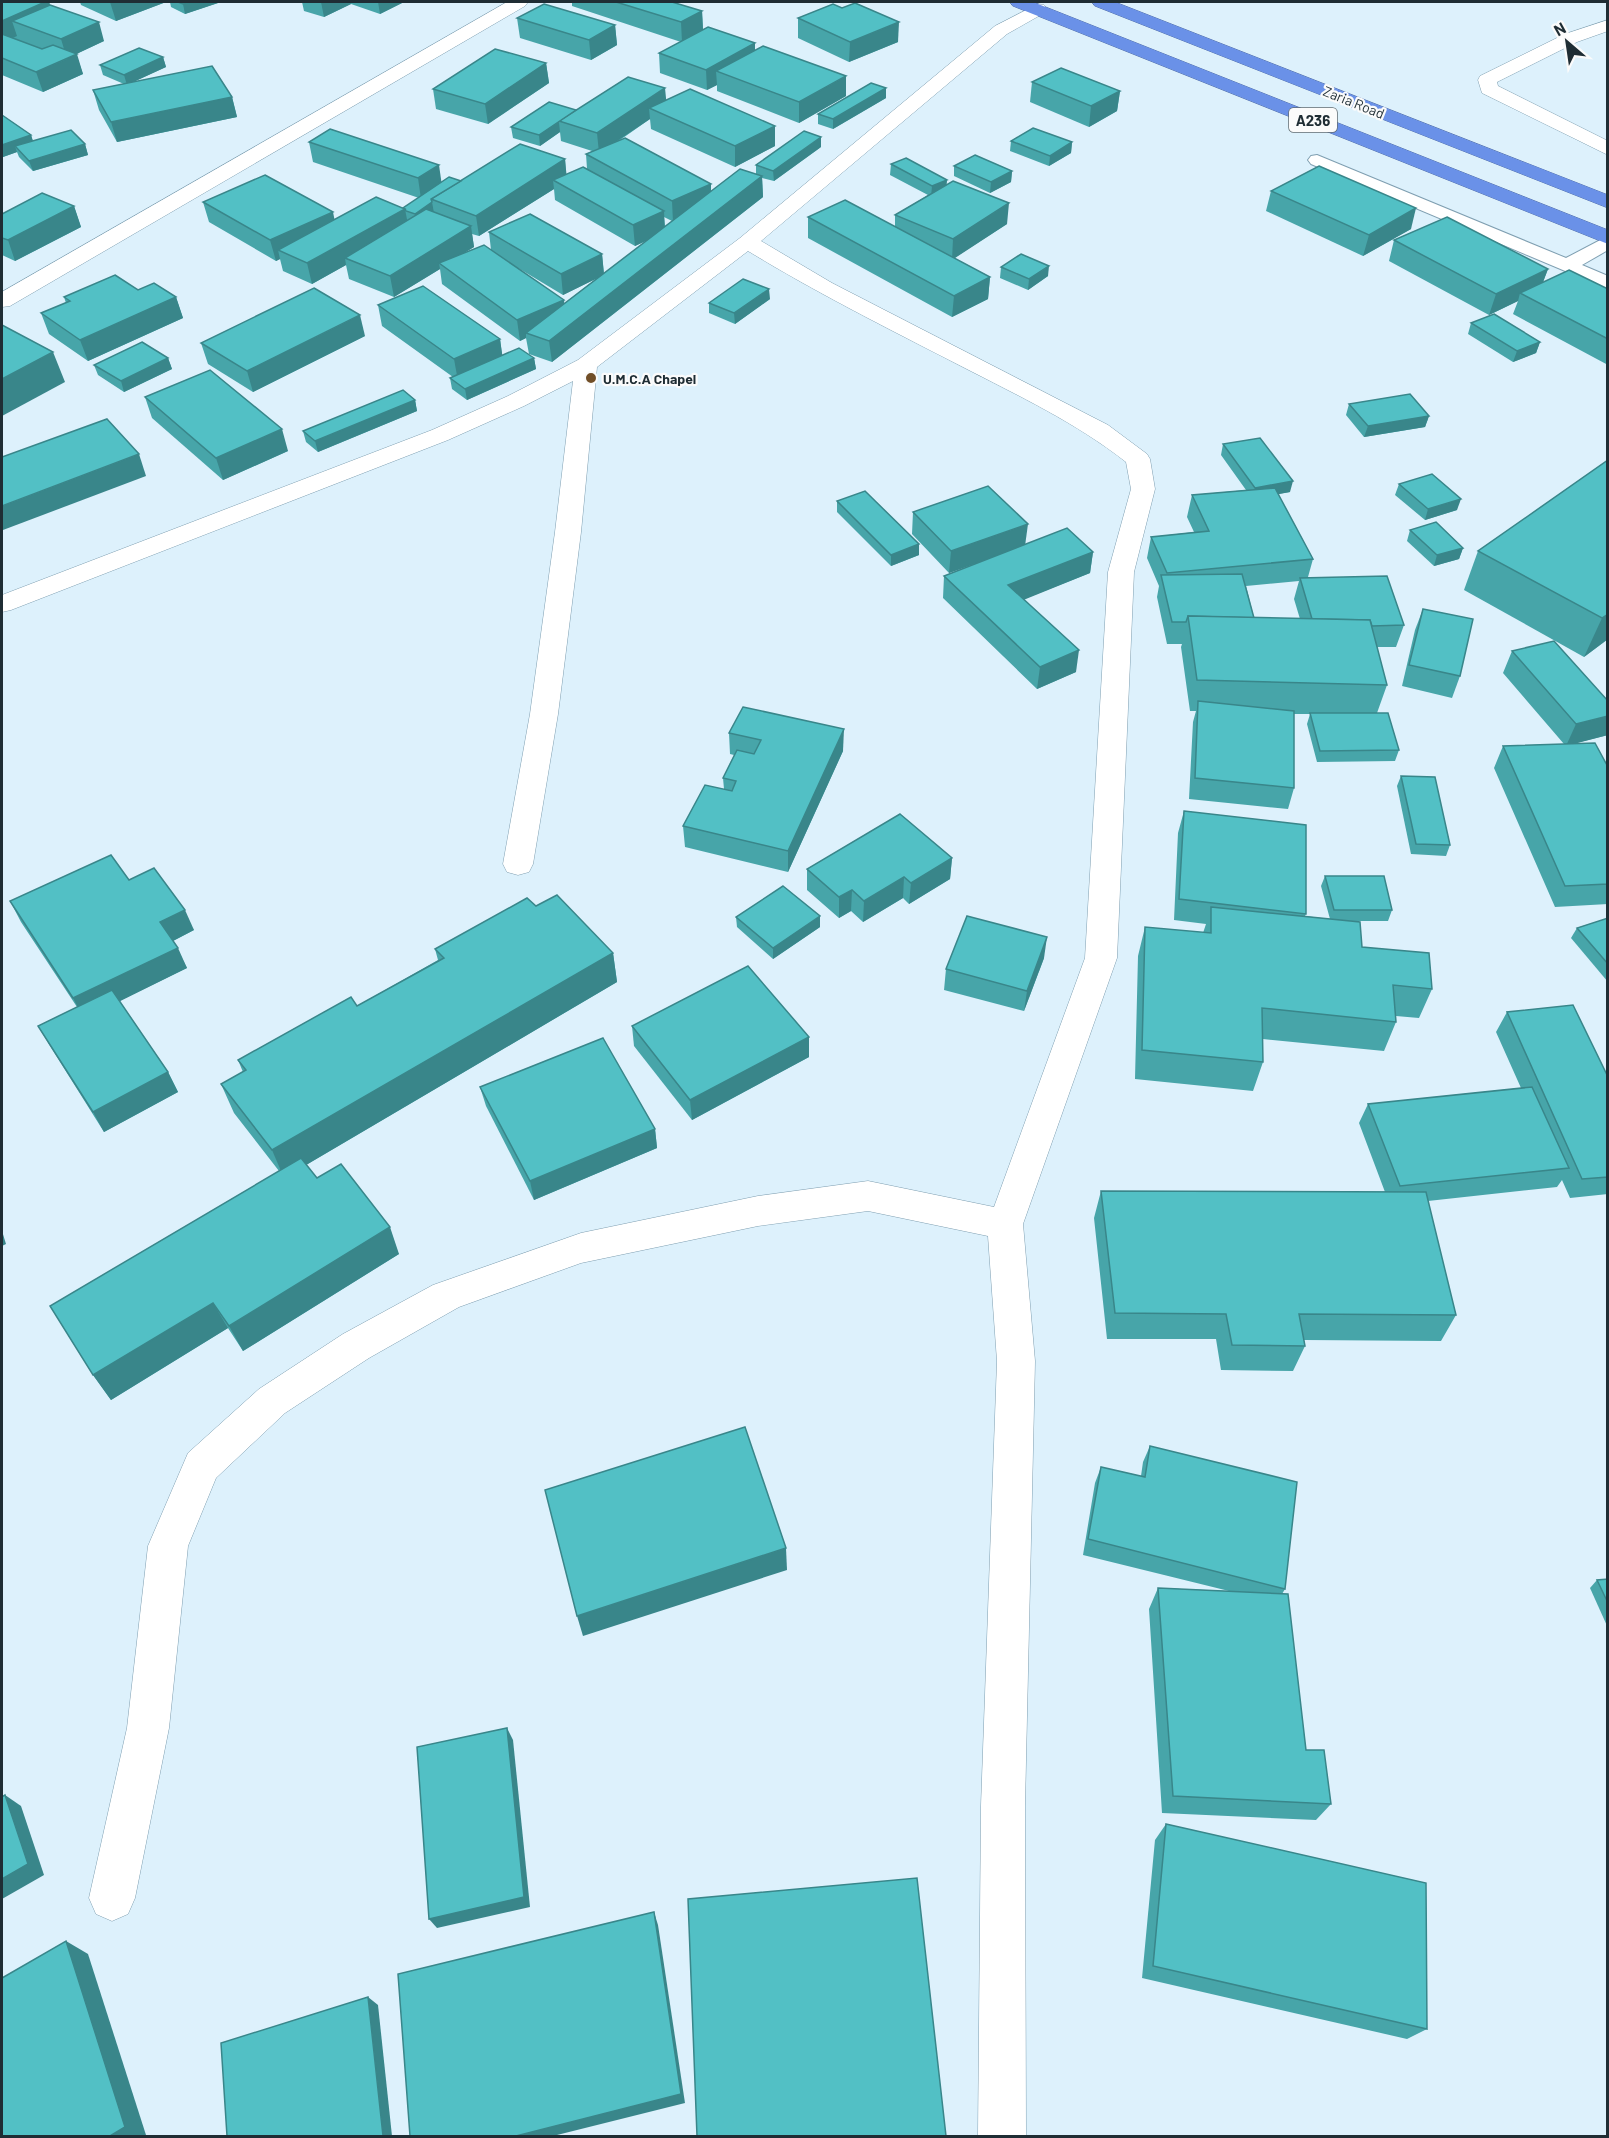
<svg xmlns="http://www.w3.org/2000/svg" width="1609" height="2138" viewBox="0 0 1609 2138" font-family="Barlow,sans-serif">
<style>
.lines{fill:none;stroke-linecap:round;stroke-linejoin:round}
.lane-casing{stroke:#7f9fb1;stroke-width:2}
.street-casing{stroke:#7f9fb1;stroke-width:1}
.highway-casing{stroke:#506ea9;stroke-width:1}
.lane{fill:#fff;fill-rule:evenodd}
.street{fill:#fff;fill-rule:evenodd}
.highway{fill:#6a91e8;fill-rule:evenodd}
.wall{fill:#47a5a9;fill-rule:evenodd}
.shaded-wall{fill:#39868a}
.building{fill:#52c0c5;stroke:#39868a;stroke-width:1.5}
.poi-dot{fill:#714e27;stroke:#fbfbfb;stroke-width:2}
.labels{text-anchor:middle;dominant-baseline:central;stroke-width:4.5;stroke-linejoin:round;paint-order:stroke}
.far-street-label{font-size:14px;fill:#1f2d34;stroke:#fbfbfb}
.far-poi-label{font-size:14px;font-weight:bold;fill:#1f2d34;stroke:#fbfbfb;text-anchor:start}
.shield{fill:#fbfbfb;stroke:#616b70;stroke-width:1.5}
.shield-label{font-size:15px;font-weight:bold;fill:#1f2d34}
</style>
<rect width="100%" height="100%" fill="#ddf1fc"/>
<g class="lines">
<defs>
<polygon id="lane" points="1317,155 1566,258 1608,236 1608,250 1582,265 1608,276 1608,289 1311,164 1308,160 1311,156"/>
<g id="street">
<polygon points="507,2 528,2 525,6 10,306 2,307 2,292"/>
<path d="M 1038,4 L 1044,5 L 1047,9 L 1044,13 L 1007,34 L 761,241 L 832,283 L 1108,425 L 1147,454 L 1150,459 L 1155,489 L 1134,572 L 1117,958 L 1023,1224 L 1035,1361 L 1025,1806 L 1026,2136 L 978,2136 L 981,1806 L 997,1361 L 988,1236 L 868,1211 L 758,1226 L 581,1263 L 459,1307 L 369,1358 L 285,1413 L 216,1478 L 188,1546 L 169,1728 L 135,1898 L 128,1914 L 112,1921 L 96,1914 L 89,1898 L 127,1728 L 148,1546 L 188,1453 L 259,1389 L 343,1334 L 433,1285 L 581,1233 L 758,1196 L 868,1181 L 994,1207 L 1085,958 L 1108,572 L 1131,489 L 1126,462 C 1075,422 1019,396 961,366 C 889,329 817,293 748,251 L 597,367 L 581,532 L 558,714 L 533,864 L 529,872 L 518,875 L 507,872 L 503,864 L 530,714 L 555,532 L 573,381 L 524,406 L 448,440 L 11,610 L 2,612 L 2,595 L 432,430 L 508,396 L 578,360 L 740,238 L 995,26 Z"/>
<polygon points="1608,20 1608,31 1577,42 1497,82 1498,86 1608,141 1608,155 1482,93 1478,80 1480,76 1565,34"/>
</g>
<g id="highway">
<polygon points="1010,2 1033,2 1608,230 1608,244 1013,6"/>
<polygon points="1092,2 1115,2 1608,195 1608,208 1095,6"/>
</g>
</defs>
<use href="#lane" class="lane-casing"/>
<use href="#street" class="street-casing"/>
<use href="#highway" class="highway-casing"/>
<use href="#lane" class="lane"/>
<use href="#street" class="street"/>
<use href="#highway" class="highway"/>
</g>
<g class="wall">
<polygon points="2,2 49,2 50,5 104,41 76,54 83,74 43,92 2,75"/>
<polygon points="80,2 166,2 116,21 81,5"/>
<polygon points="170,2 221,2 185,14 171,7"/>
<polygon points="302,2 404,2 380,14 351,4 324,17 304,11"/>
<polygon points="572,2 672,2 702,11 703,30 755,43 755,51 846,96 799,123 717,91 717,85 707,90 660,73 659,53 681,42 572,6"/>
<polygon points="517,18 615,25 617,45 591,60 520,38"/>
<polygon points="798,18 898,42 849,62 798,38"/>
<polygon points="163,57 166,67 135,81 232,97 237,117 117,142 99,110 93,90 124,84 103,75 100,65"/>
<polygon points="546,63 549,83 488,124 436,109 433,89"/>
<polygon points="1032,82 1120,91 1117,111 1089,127 1030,102"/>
<polygon points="886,88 886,98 833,129 818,124 818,114"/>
<path d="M 666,100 L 775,126 L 775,146 L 735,167 L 651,129 L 650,119 L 620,140 L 711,184 L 711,192 L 756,174 L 756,165 L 821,147 L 774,181 L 762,178 L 763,197 L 552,362 L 529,354 L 526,338 L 520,341 L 442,284 L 440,269 L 394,297 L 349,279 L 346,265 L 312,284 L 283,271 L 280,259 L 276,261 L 209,222 L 203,202 L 335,219 L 403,208 L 419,198 L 313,162 L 309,142 L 442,182 L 461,181 L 565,159 L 566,174 L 587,169 L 586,154 L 592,151 L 561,141 L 560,132 L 540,146 L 513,138 L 511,127 L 576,110 ZM 554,189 L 555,200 L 635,246 L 648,240 L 604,274 L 602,254 L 489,232 L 491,250 L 465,252 L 474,247 L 472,234 L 479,236 ZM 664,217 L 672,221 L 665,227 ZM 518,268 L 563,295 L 597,278 L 564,304 Z"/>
<polygon points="2,115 31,135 33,141 85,144 88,155 33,171 19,157 17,152 3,157 2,156"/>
<polygon points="1011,141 1072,142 1071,153 1049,166 1010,151"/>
<polygon points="891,164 947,180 946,185 1007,224 954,258 990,277 988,299 952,317 808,238 808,217 895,227 895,215 928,195 890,175"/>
<polygon points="954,166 1012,171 1011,182 990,193 954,176"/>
<polygon points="1271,191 1411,229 1363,256 1266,211"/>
<polygon points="74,206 81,227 15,261 2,255 2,214"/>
<polygon points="1394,240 1548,269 1543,282 1608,289 1608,365 1513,314 1518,301 1489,315 1389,261"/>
<polygon points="1001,267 1048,276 1028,290 1000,278"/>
<polygon points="138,290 176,297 183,318 88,361 49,334 41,313 66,303 64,297"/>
<polygon points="770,299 735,324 709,313 709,303"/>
<polygon points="378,305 500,339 502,355 534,358 536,369 467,400 452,389 450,378 453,377 382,326"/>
<polygon points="1471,323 1540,342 1536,353 1513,362 1468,334"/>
<polygon points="365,336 253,392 208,364 201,343"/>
<polygon points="168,358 172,369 124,392 98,375 94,365"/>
<polygon points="145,397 288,451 223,480 152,418"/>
<polygon points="415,400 417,411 318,452 306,442 303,431"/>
<polygon points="1349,404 1429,416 1425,427 1364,437 1346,415"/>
<path d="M 1223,444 L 1290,492 L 1278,494 L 1313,559 L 1308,577 L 1404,625 L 1396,647 L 1377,647 L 1387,685 L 1377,713 L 1399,750 L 1395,761 L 1317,762 L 1307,724 L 1310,714 L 1294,714 L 1294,788 L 1288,809 L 1189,799 L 1193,722 L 1196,711 L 1190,711 L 1181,647 L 1182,644 L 1167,644 L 1157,597 L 1159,586 L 1147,558 L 1151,537 L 1194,532 L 1187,517 L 1192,495 L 1246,490 L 1221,455 ZM 1299,581 L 1294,599 L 1300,619 L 1254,618 L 1246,586 Z"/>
<polygon points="1608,460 1608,639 1584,657 1464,590 1478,551"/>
<polygon points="1399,484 1457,510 1425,520 1395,495"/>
<polygon points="837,501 919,555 891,566 837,512"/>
<polygon points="913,512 1025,544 1093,552 1090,573 1024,599 1076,672 1037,689 943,598 944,576 982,561 949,573 912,534"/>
<polygon points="1410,530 1463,548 1459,559 1434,566 1407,541"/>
<polygon points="1423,609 1460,676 1452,698 1402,686 1415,630"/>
<polygon points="1512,651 1608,701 1608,735 1576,743 1608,767 1608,904 1555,907 1494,768 1503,746 1564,744 1503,673"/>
<polygon points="729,733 843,751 788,872 685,847 683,826 724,789 723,778 734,755 730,754"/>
<polygon points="1401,776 1450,845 1446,856 1411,854 1397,786"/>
<polygon points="1184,811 1306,914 1305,916 1330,919 1321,886 1325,876 1392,910 1388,921 1346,921 1362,947 1432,989 1419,1018 1396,1016 1396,1022 1384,1051 1263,1039 1263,1062 1253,1091 1135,1079 1138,956 1145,927 1203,933 1206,924 1174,920 1178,833"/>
<polygon points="952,858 950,879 909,904 903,898 863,922 851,911 839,918 807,890 807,869"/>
<polygon points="129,880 194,930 173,941 187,968 119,1001 168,1072 178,1092 104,1132 50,1046 38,1026 77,1007 21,922 10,901"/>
<polygon points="536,906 613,953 617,982 306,1165 317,1178 399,1254 243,1351 228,1328 111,1400 93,1375 279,1171 234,1113 221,1084 243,1072 238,1060 357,1006 438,960 435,949"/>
<polygon points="736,917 820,927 773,959 737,927"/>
<polygon points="1608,918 1608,982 1571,938 1577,928"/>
<polygon points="1044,958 1024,1011 944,990 946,969"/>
<polygon points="1507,1012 1608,1077 1608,1194 1570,1198 1562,1180 1557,1187 1428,1201 1456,1315 1441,1341 1304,1340 1305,1346 1293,1371 1221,1370 1216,1339 1107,1339 1094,1218 1101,1191 1385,1192 1359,1123 1368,1104 1521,1088 1496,1032"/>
<polygon points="632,1026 809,1037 809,1057 692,1120 634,1046"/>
<polygon points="480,1087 655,1129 657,1148 534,1200 486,1106"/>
<polygon points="1150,1446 1285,1589 1282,1594 1306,1750 1331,1804 1316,1820 1162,1813 1149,1609 1158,1588 1229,1591 1083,1555 1095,1483 1101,1467 1141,1476 1143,1462"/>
<polygon points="1608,1579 1608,1628 1590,1588 1597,1580"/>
<polygon points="1166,1824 1427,2029 1407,2039 1142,1978 1155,1840"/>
</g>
<g class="shaded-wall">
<polygon points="45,2 49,2 55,19 12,21 17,36 2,43 2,21"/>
<polygon points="110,2 166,2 116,21"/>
<polygon points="190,2 221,2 185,14 183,4"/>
<polygon points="321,2 350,2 351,4 324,17"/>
<polygon points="378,2 404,2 380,14"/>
<polygon points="702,11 703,30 682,42 681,22"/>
<polygon points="99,22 104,41 68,58 77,54 83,74 43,92 36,72 67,59 61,39"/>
<polygon points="899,22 898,42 849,62 850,42"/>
<polygon points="615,25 617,45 591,60 589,40"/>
<polygon points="755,43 755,63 716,71 717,85 707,90 706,70"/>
<polygon points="163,57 166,67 127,85 124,75"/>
<polygon points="546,63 549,83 488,124 485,104"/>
<polygon points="846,76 846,96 799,123 799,102"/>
<polygon points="665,88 667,108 649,108 650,119 599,153 597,133"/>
<polygon points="886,88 886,98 833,129 833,119"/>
<polygon points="1120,91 1117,111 1089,127 1091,106"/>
<polygon points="232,97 237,117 117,142 111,122"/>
<polygon points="559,122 560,132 540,146 539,135"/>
<polygon points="775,126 775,146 735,167 735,146"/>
<polygon points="31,135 34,145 15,146 17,152 3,157 2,153 2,145"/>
<polygon points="821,137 821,147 774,181 773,171"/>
<polygon points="1072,142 1071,153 1049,166 1050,156"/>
<polygon points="85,144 88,155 33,171 29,161"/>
<polygon points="565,159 567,180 553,180 554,189 479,236 476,216"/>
<polygon points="439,165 442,186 421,199 418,178"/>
<polygon points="1012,171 1011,182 990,193 991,182"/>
<polygon points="762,176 763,197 552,362 549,341"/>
<polygon points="947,180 946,190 931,197 932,186"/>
<polygon points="711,184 711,205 673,222 672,201"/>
<polygon points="432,202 434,213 417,225 415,214"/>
<polygon points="1009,203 1007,224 952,260 953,239"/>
<polygon points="74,206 81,227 15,261 8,240"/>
<polygon points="1416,208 1411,229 1363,256 1369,235"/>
<polygon points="405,209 409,230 345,258 346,265 312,284 307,263"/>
<polygon points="664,211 665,232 635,246 633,225"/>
<polygon points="333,212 337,232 278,250 280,259 276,261 270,240"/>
<polygon points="471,226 474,247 443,266 439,263 440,269 394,297 390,276"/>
<polygon points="602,254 604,275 563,295 561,274"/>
<polygon points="1049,266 1048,276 1028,290 1029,279"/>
<polygon points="1548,269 1540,290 1520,293 1518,301 1489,315 1496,294"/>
<polygon points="990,277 988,299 952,317 954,296"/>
<polygon points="769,289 770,299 735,324 734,313"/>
<polygon points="176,297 183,318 88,361 80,340"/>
<polygon points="564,300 566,321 526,333 526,338 520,341 517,320"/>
<polygon points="360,315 365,336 253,392 247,371"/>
<polygon points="500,339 503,360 458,381 454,359"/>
<polygon points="1540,342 1536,353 1513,362 1517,351"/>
<polygon points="53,352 65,382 2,416 2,379"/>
<polygon points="168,358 172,369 124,392 121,381"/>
<polygon points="534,358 536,369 467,400 465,389"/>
<polygon points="415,400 417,411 318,452 315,441"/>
<polygon points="1429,416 1425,427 1364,437 1368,426"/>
<polygon points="282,429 288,451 223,480 216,458"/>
<polygon points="139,454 146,476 3,530 2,526 2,506"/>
<polygon points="1293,481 1290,492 1253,499 1255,488"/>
<polygon points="1461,499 1457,510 1425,520 1428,509"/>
<polygon points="1028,524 1025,546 949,573 951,551"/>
<polygon points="919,544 919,555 891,566 891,555"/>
<polygon points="1463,548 1459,559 1434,566 1437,555"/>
<polygon points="1093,552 1090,573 1006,607 1008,585"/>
<polygon points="1608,614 1608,639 1584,657 1602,618"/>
<polygon points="1079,650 1076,672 1037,689 1040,667"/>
<polygon points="1608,716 1608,735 1566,746 1576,724"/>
<polygon points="844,729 843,751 788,872 788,851"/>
<polygon points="952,858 950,879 909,904 911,883"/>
<polygon points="904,877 903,898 863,922 864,901"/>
<polygon points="852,890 851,911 839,918 839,897"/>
<polygon points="185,910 194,930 169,943 160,922"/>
<polygon points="820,916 820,927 773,959 773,948"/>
<polygon points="1047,937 1044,958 1024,1011 1027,991"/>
<polygon points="178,948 187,968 84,1019 73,998"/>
<polygon points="613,953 617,982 284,1178 272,1150"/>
<polygon points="809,1037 809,1057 692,1120 690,1100"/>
<polygon points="168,1072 178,1092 104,1132 93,1112"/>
<polygon points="655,1129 657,1148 534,1200 530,1181"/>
<polygon points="390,1227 399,1254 243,1351 229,1326"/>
<polygon points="2,1231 6,1244 2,1246"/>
<polygon points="213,1303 228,1328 111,1400 93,1375"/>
<polygon points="786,1548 787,1570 583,1636 577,1616"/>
<polygon points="507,1728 513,1740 530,1907 437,1928 429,1919"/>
<polygon points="5,1795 21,1806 44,1875 2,1899"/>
<polygon points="654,1912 658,1925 685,2103 553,2136 516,2136"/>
<polygon points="66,1941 88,1954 146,2135 144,2136 110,2136"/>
<polygon points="368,1997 378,2005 392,2136 383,2136"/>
</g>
<g class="building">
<polygon points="2,2 45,2 2,21"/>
<polygon points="178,2 190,2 183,4"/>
<polygon points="616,2 672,2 702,11 681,22"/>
<polygon points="855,3 899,22 850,42 798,18 833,4 842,8"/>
<polygon points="544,4 615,25 589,40 517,18"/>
<polygon points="50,5 99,22 61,39 12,21"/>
<polygon points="708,27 755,43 706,70 659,53"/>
<polygon points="2,34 42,49 53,45 77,54 36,72 2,58"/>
<polygon points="763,46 846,76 799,102 716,71"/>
<polygon points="139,48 163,57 124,75 100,65"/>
<polygon points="495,49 546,63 485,104 433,89"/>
<polygon points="212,66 232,97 111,122 93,90"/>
<polygon points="1061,68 1120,91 1091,106 1032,82"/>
<polygon points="628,77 665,88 597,133 559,121"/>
<polygon points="871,83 886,88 833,119 818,114"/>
<polygon points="690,89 775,126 735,146 649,108"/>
<polygon points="549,102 576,110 539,135 511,127"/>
<polygon points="2,115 31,135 2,145"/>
<polygon points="1033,128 1072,142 1050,156 1011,141"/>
<polygon points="330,129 439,165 418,178 309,142"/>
<polygon points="71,130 85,144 29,161 15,146"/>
<polygon points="804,131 821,137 773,171 756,165"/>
<polygon points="625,138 711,184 672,201 586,154"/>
<polygon points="520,144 565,159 476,216 431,199"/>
<polygon points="975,155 1012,171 991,182 954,166"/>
<polygon points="906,158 947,180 932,186 891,164"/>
<polygon points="1319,166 1416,208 1369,235 1271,191"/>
<polygon points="583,167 664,211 633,225 553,180"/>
<polygon points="740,169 762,176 549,341 526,333"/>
<polygon points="265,175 333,212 270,240 203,202"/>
<polygon points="449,177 461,181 431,199 432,202 415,214 406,211 405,209 403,208"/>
<polygon points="953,181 1009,203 953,239 895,215"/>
<polygon points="42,193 74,206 8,240 2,238 2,214"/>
<polygon points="376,197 405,209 307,263 278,250"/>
<polygon points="845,200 990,277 954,296 808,217"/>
<polygon points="426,209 471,226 390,276 345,258"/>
<polygon points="530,214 602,254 561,274 489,232"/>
<polygon points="1447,217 1548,269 1496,294 1394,240"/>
<polygon points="484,245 564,300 517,320 439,263"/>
<polygon points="1021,254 1049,266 1029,279 1001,267"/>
<polygon points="1569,270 1608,289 1608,339 1520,293"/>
<polygon points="115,275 138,290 154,283 176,297 80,340 41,313 70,301 64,297"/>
<polygon points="743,279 769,289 734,313 709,303"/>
<polygon points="423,286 500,339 454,359 378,305"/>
<polygon points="314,288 360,315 247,371 201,343"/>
<polygon points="1494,314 1540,342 1517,351 1471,323"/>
<polygon points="2,325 53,352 2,379"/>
<polygon points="142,342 168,358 121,381 94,365"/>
<polygon points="519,348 534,358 465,389 450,378"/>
<polygon points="210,370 282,429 216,458 145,397"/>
<polygon points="403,390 415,400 315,441 303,431"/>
<polygon points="1410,394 1429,416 1368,426 1349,404"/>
<polygon points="107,419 139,454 2,506 2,457"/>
<polygon points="1260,438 1293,481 1255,488 1223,444"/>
<polygon points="1608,460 1608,614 1602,618 1478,551"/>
<polygon points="1432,474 1461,499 1428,509 1399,484"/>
<polygon points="988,486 1028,524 951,551 913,512"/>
<polygon points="1275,488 1313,559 1167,573 1151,537 1209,531 1192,495"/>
<polygon points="865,491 919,544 891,555 837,501"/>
<polygon points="1436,522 1463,548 1437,555 1410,530"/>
<polygon points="1067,528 1093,552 1008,585 1079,650 1040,667 944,576"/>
<polygon points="1242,574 1254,618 1188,616 1186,622 1172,622 1161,575"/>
<polygon points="1387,576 1404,625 1372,626 1370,620 1312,619 1300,578"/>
<polygon points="1423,609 1473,619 1460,676 1409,665"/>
<polygon points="1188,616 1370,620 1387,685 1197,680"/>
<polygon points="1554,641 1608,701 1608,716 1576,724 1512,651"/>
<polygon points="1198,701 1294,711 1294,788 1195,778"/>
<polygon points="743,707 844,729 788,851 683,826 705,785 732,791 736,781 723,778 737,750 754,754 761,740 729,733"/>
<polygon points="1310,713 1388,713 1399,750 1320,751"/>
<polygon points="1595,743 1608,767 1608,884 1565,886 1503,746"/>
<polygon points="1401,776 1435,777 1450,845 1416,844"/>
<polygon points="1184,811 1306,825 1306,914 1179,899"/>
<polygon points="900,814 952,858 911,883 904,877 864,901 852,890 839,897 807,869"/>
<polygon points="111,855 129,880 154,868 185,910 160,922 178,948 73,998 10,901"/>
<polygon points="1325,876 1384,876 1392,910 1334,910"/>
<polygon points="783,886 820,916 773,948 736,917"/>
<polygon points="557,895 613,953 272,1150 221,1084 246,1070 238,1060 351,997 357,1006 444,958 435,949 527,898 536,906"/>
<polygon points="1211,907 1360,922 1362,947 1429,953 1432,989 1393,985 1396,1022 1262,1008 1263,1062 1142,1050 1145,927 1211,933"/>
<polygon points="967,916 1047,937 1027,991 946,969"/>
<polygon points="1608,918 1608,964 1577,928"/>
<polygon points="748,966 809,1037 690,1100 632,1026"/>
<polygon points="112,990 168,1072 93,1112 38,1026"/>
<polygon points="1573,1005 1608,1077 1608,1177 1582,1179 1507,1012"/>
<polygon points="603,1038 655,1129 530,1181 480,1087"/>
<polygon points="1532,1087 1569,1168 1400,1186 1368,1104"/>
<polygon points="301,1158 317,1178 341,1164 390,1227 229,1326 213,1303 93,1375 50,1306"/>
<polygon points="1101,1191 1426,1192 1456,1315 1299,1314 1305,1346 1232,1345 1226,1314 1115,1313"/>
<polygon points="745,1427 786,1548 577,1616 545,1490"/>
<polygon points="1150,1446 1297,1482 1285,1589 1088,1539 1101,1467 1145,1477"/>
<polygon points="1608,1579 1608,1603 1597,1580"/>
<polygon points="1158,1588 1288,1594 1306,1750 1324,1750 1331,1804 1173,1796"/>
<polygon points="507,1728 524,1897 429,1919 417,1747"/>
<polygon points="5,1795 28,1864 2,1879 2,1797"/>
<polygon points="1166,1824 1426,1883 1427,2029 1153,1966"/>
<polygon points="917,1878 946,2136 697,2136 688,1899"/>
<polygon points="654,1912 681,2094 516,2136 410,2136 398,1974"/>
<polygon points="66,1941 125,2127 110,2136 2,2136 2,1978"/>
<polygon points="368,1997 383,2136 227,2136 221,2043"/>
</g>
<circle class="poi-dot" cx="591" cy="378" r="6"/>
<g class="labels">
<g class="far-street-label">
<text transform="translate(1354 102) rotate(22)">Zaria Road</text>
</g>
<g class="far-poi-label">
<text x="603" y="378">U.M.C.A Chapel</text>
</g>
<rect class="shield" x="1289" y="108" width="48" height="24" rx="4.5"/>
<g class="shield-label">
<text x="1313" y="120">A236</text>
</g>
</g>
<rect width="1609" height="2138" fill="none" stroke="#1f2d34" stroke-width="6"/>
<g transform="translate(1567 42) rotate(331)" stroke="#fbfbfb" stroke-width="4.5" paint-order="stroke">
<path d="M0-4.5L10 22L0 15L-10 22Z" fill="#1f2d34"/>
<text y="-9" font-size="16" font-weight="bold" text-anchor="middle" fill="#1f2d34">N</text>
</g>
</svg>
